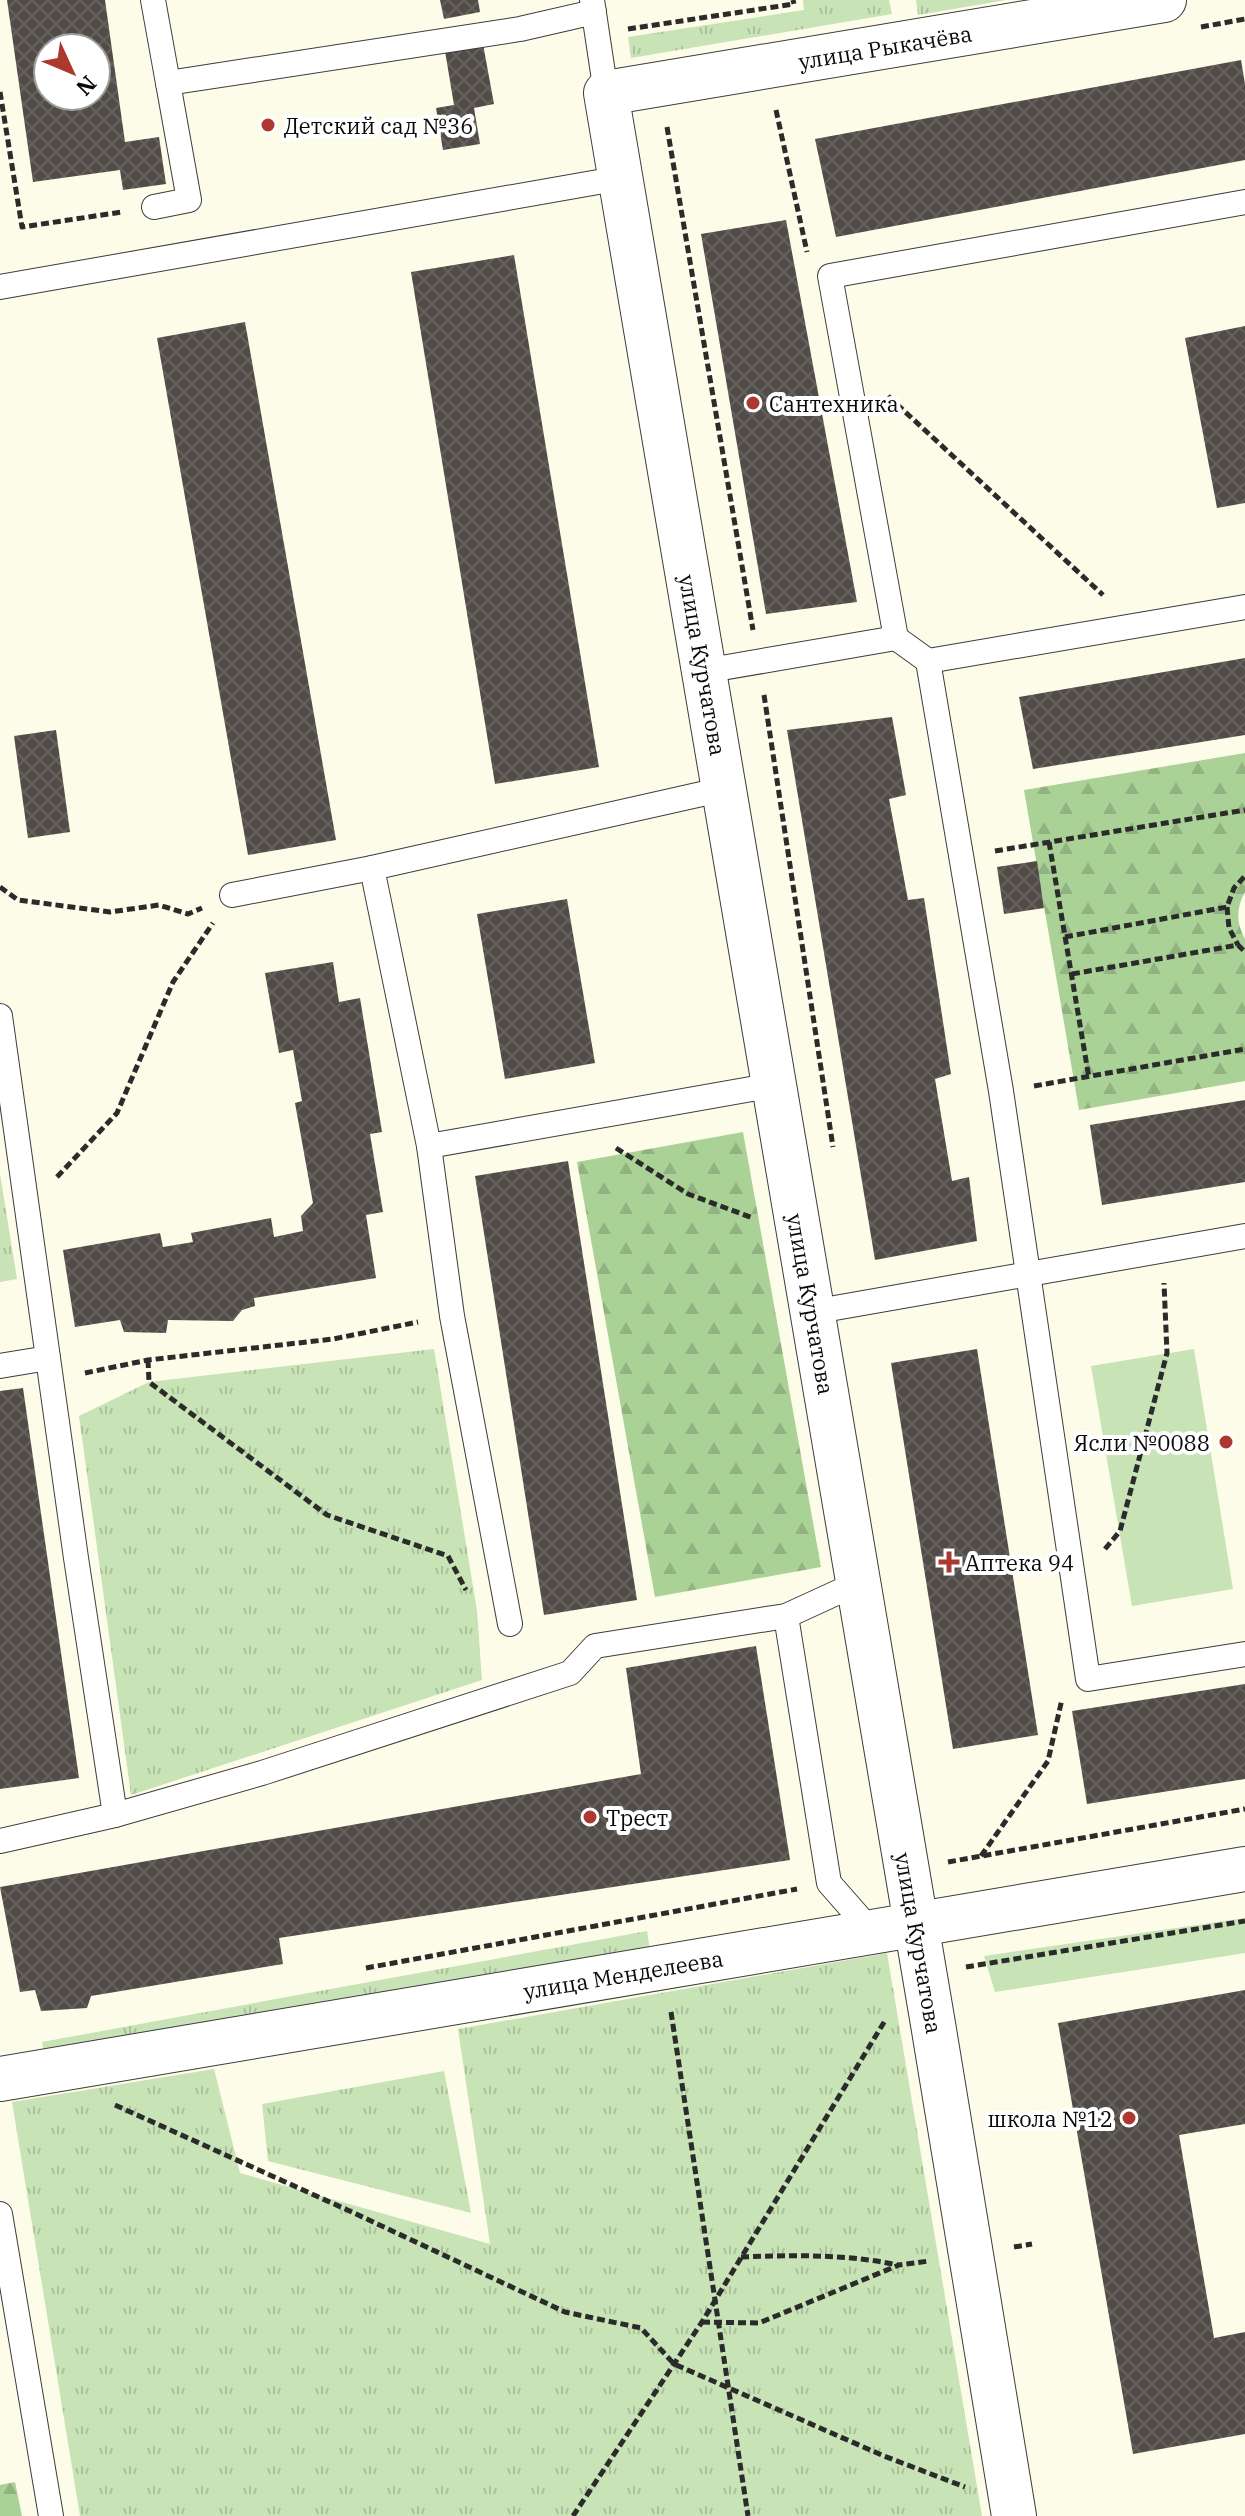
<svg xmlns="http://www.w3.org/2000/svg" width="1245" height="2516" viewBox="0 0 1245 2516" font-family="'IBM Plex Serif',serif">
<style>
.grass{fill:#c8e3b6}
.forest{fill:url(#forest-firs)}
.park{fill:url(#park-tufts)}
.building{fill:url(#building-cross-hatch);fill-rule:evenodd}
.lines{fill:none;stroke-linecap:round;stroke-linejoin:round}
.service-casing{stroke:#3c3c3c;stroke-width:26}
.minor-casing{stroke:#3c3c3c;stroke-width:46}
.path{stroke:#2b2b2b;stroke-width:5;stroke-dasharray:8 4;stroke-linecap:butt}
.service{stroke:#fff;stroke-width:24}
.minor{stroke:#fff;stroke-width:44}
.poi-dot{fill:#ac392f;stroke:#fff;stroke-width:3}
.labels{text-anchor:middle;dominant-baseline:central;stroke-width:8;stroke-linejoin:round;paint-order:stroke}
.street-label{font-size:22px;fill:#090909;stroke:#fff}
.poi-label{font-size:22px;fill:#090909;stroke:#fff;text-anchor:start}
</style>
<defs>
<pattern id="forest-firs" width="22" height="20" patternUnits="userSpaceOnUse" patternTransform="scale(2)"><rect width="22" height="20" fill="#aad297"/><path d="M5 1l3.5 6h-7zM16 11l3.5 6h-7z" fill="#91b381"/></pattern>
<pattern id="park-tufts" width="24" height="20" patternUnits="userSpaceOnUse" patternTransform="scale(2)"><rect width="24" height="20" fill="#c8e3b6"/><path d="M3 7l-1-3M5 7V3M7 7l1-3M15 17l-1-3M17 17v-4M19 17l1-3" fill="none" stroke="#aac19b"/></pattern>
<pattern id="building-cross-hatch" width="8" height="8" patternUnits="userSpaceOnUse" patternTransform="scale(2)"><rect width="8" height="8" fill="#514c47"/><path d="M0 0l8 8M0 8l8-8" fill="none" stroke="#65615d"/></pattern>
</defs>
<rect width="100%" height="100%" fill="#fdfce8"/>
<g class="grass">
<polygon points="1194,1349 1233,1589 1132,1606 1091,1366"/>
<polygon points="1245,1918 1245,1953 995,1992 984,1956"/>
</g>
<g class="forest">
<path d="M 1245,753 L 1245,892 C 1236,908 1236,923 1245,939 L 1245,1081 L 1079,1110 L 1024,790 Z"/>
<polygon points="743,1132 821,1567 655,1597 577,1162"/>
<polygon points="15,2482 22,2516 0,2516 0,2485"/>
</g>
<g class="park">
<polygon points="803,0 889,0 892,14 631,58 628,37 804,10"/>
<polygon points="916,0 1006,0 918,15"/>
<polygon points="0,1174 17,1279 0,1282"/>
<polygon points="434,1349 477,1611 482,1680 131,1795 79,1416 149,1382"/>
<polygon points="647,1931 650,1950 45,2057 42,2042"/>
<polygon points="887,1953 982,2516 80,2516 12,2102 214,2069 240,2173 490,2244 458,2029"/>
<polygon points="444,2071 471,2213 268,2161 262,2104"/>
</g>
<g class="building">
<path d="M 7,0 L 105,0 L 125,142 L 159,137 L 166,184 L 123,190 L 120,170 L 33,182 ZM 48,48 L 96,48 L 96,96 L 48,96 Z"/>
<polygon points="440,0 478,0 480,12 444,19"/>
<polygon points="483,44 494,104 474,108 480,144 443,150 436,108 454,105 445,51"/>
<polygon points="1241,60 1245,84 1245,160 836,237 815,139"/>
<polygon points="786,220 857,602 766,614 701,234"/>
<polygon points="514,255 599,767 495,784 411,272"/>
<polygon points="245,322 336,840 248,855 157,338"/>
<polygon points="1245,326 1245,503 1217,508 1185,338"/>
<polygon points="1245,658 1245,735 1033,769 1019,697"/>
<polygon points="892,717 906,795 889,799 908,900 924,898 951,1074 935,1079 952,1181 969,1177 977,1241 875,1260 787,730"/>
<polygon points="56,730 70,832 28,838 14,736"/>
<polygon points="1037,861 1044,908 1004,914 997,867"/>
<polygon points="567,899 595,1063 505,1079 477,914"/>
<polygon points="333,962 339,1002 360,998 382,1132 370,1134 383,1212 366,1215 376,1278 254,1298 255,1306 242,1310 233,1321 168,1320 166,1333 124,1332 120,1320 75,1327 63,1250 160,1233 163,1247 193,1242 191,1233 271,1218 274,1237 303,1231 301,1216 313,1203 295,1103 302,1101 293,1050 279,1053 265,973"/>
<polygon points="1245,1100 1245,1182 1102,1205 1090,1125"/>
<polygon points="568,1161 637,1600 544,1615 475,1176"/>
<polygon points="977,1349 1038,1735 953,1749 891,1363"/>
<polygon points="23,1388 79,1778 0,1789 0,1391"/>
<polygon points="756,1646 790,1860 279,1938 283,1964 91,1996 87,2008 41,2011 35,1990 20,1992 0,1887 641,1774 626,1668"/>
<polygon points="1245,1684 1245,1779 1087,1804 1072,1711"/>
<polygon points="1245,1990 1245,2124 1179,2135 1214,2338 1245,2332 1245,2434 1133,2454 1058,2023"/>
</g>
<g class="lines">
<defs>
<g id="service">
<polyline points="153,0 168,83"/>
<polyline points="592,0 606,93"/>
<polyline points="1245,202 830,276 896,638 928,661 1245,607"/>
<polyline points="154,207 189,200 168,83 520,29 594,12"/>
<polyline points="0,287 621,178"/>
<polyline points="928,661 1001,1091 1088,1679 1245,1654"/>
<polyline points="704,671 896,638"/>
<polyline points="372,868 429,1146"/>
<polyline points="232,895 372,868 724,789"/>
<polyline points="0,1016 48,1358"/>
<polyline points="812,1312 1245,1236"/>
<polyline points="0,1366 48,1358 76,1558 115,1815"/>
<polyline points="786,1616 829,1883 872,1932"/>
<polyline points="510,1624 452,1316 429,1146 774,1085"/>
<polyline points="0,1841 115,1815 262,1773 570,1673 595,1646 786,1616 858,1583"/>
<polyline points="0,2214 51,2516"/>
</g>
<g id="minor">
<path id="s1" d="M 0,2079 L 1245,1869"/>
<path id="s2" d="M 1014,2516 L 933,2024 L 606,93 L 1164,0"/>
</g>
</defs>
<use href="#service" class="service-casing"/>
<use href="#minor" class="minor-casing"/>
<g class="path">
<polyline points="1201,27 1245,19"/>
<polyline points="628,29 794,4 793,0"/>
<polyline points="0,92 22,227 122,212"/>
<polyline points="776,110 807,252"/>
<polyline points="667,127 753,630"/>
<polyline points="888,396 1103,595"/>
<polyline points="764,695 833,1147"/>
<polyline points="1049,842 1089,1078"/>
<polyline points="995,851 1245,810"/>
<polyline points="0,887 18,900 110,912 159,905 188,914 202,908"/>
<polyline points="1227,907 1229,928 1238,945"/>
<polyline points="1065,937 1227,907 1234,888 1245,876"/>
<polyline points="1072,974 1238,945 1245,952"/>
<polyline points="1034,1086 1245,1049"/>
<polyline points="616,1148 688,1194 753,1218"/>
<polyline points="57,1177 117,1113 173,982 213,923"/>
<polyline points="148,1360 149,1382 327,1515 448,1556 466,1590"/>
<polyline points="85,1373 148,1360 333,1339 418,1322"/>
<polyline points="1105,1549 1120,1531 1167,1353 1164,1283"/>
<polyline points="981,1856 1048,1761 1062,1699"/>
<polyline points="948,1862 1245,1809"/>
<polyline points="966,1967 1245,1921"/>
<polyline points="366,1968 797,1889"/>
<polyline points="671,2012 748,2516"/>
<polyline points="115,2105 354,2213 565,2312 641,2328 674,2364 884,2456 965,2487"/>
<polyline points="1014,2247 1032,2244"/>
<path d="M 741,2257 C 794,2255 846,2254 898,2265"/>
<polyline points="702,2322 759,2323 899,2265 929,2261"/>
<polyline points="573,2516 702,2322 886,2019"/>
</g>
<use href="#service" class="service"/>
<use href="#minor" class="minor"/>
</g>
<g class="poi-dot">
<circle cx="268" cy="125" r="8"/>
<circle cx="753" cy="403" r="8"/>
<circle cx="1226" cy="1442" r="8"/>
<path d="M945 1550h8v8h8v8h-8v8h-8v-8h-8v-8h8z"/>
<circle cx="590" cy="1817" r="8"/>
<circle cx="1129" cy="2118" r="8"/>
</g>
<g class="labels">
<g class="street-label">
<text stroke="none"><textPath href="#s2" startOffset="2740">улица Рыкачёва</textPath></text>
<text transform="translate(703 665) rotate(80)">улица Курчатова</text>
<text transform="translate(811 1304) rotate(80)">улица Курчатова</text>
<text transform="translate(919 1943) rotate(80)">улица Курчатова</text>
<text stroke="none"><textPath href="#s1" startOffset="632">улица Менделеева</textPath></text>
</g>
<g class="poi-label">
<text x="284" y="125">Детский сад №36</text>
<text x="769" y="403">Сантехника</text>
<text x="1210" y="1442" text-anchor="end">Ясли №0088</text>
<text x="965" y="1562">Аптека 94</text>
<text x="606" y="1817">Трест</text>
<text x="1113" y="2118" text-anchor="end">школа №12</text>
</g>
</g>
<g transform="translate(72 72) rotate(134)"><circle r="38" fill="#ffffff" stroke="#9d9d9d" stroke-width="2"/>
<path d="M0-6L14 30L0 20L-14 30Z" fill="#ac392f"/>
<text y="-12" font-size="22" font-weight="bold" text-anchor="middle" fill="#090909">N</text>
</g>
</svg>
